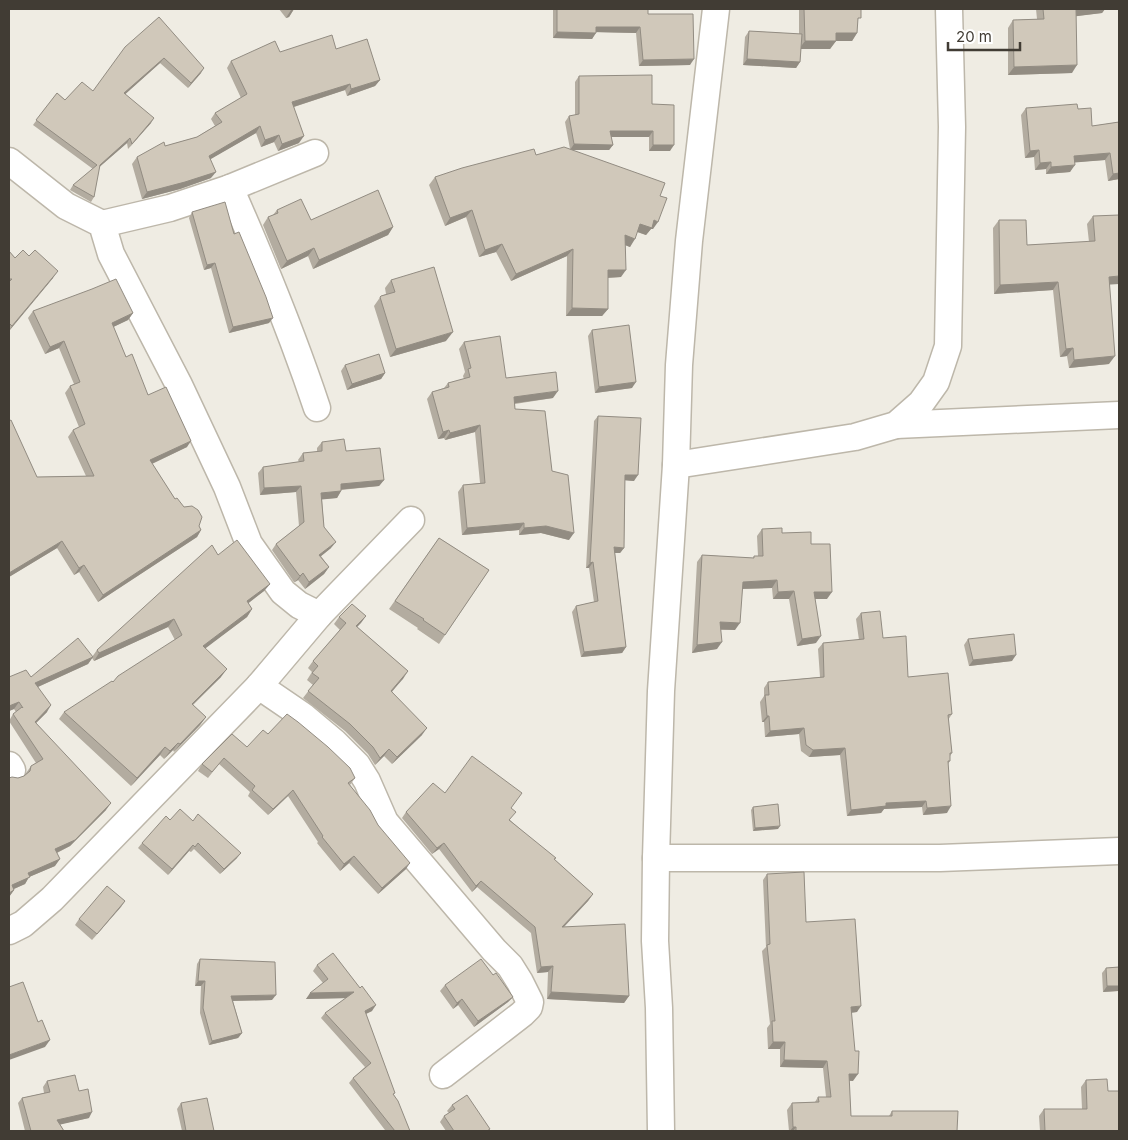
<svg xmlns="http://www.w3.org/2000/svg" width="1128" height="1140" viewBox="0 0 1128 1140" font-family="Inter,sans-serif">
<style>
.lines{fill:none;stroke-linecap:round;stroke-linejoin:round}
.street-casing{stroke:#bdb7aa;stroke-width:29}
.street{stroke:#fff;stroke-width:26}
.wall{fill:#b3aca0}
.shaded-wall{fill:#928c82}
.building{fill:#d0c8ba;stroke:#928c82}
</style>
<rect width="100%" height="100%" fill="#efece3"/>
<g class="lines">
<defs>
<g id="street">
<polyline points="9,161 66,206 102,224 111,254 179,385 227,487 249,544 283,592 299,605 319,615"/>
<path d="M 230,188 C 262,260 292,333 317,408"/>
<polyline points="102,224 170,208 230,188 315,153"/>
<polyline points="896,425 1119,415"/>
<polyline points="676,465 679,365 689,241 716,9"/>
<polyline points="259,686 303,716 334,742 357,765 367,781 385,822 494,950 510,966 520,982 530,1002 529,1007 522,1014 443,1075"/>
<polyline points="9,765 12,770"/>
<polyline points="656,858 940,858 1119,851"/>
<polyline points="9,931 23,924 52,899 259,686 319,615 411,520"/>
<polyline points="661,1131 659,1008 655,941 656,858 661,691 676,465 855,437 896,425 921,403 936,382 948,346 952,127 949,9"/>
</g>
</defs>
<use href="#street" class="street-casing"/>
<use href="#street" class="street"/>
</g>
<g class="wall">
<polygon points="279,9 294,9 289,17 286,18"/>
<polygon points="553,9 648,9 648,14 690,65 639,66 636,33 596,32 592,39 553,38"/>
<polygon points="799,9 861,9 857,23 857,33 852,41 836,41 830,49 801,49 800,62 796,68 743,65 745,37 749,31 799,34"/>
<polygon points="1036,9 1105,9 1102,13 1076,16 1072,73 1008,75 1008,28 1013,20 1037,19"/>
<polygon points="159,17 201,73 188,88 160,63 125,94 151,123 128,149 127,143 99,167 94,197 91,202 70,190 73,185 93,169 33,125 57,93 65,100 93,91"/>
<polygon points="336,49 380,80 375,86 347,96 345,90 294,107 299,143 278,151 274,142 261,147 256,133 210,159 211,178 180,189 142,199 132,164 137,157 165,146 197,137 215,126 211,119 215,113 241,98 227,68 231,61 280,52"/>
<polygon points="579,76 652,104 670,151 649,151 649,137 611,137 613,145 609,150 572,150 660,196 653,229 651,229 646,235 637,232 630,247 625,245 621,277 608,278 608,309 602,316 566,316 567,256 511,281 496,252 479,257 466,217 445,226 429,185 435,177 536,155 570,149 565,122 569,116 575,115 575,82"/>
<polygon points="1026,108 1078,109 1092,126 1119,122 1119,179 1108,181 1105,160 1075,162 1070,172 1046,174 1046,169 1035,170 1034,157 1025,158 1021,115"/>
<polygon points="277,210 311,220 393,227 388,235 313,269 308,256 281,269 263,225 268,217 273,215"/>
<polygon points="192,212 234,234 269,323 229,333 211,268 204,270 189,218"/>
<polygon points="1093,216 1119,284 1110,284 1109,364 1069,368 1067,356 1060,357 1053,290 994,294 993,228 999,220 1027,245 1089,242 1087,224"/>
<polygon points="9,251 15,258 53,278 9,331"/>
<polygon points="391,280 446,341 390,357 374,306 381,296 386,294 385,288"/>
<polygon points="33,311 133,313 128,320 113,327 126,357 148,395 187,447 152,464 175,499 199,526 201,530 197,537 98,602 79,572 74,575 57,548 9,577 9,421 37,477 86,476 68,437 73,430 79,427 65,393 70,386 74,384 59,348 45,354 28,318"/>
<polygon points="592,330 632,388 595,393 588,336"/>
<polygon points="464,342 506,378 553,398 515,404 515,409 552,471 569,540 541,533 519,535 519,530 462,535 458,492 463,485 480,483 475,432 445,440 444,438 438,439 427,399 432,392 444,388 448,383 464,379 463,376 465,372 459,349"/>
<polygon points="345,365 385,373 381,379 347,390 341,371"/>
<polygon points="598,416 634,481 625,480 624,548 620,553 615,553 626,647 622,653 581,657 572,612 576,606 594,602 589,568 586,568 594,421"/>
<polygon points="322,442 346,451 384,480 379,486 341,490 341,491 337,498 322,499 324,527 331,548 321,556 329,567 324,574 305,589 298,580 295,582 294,582 272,550 276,544 299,526 296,492 260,495 258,473 263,467 299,462 298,460 303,453 317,452 317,448"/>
<polygon points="762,529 782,533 811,544 827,599 815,599 816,643 797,646 789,599 773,599 772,588 742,589 735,630 721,630 717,649 692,653 697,562 702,555 753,558 754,556 758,556 757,536"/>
<polygon points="439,538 489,570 439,644 417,629 418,628 389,609"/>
<polygon points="218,555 270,584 264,591 248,603 252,609 247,617 205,648 221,677 193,705 206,717 200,725 174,752 173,750 164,759 160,755 131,786 59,719 64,712 113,682 175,640 168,627 94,661 92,658 88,664 38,687 47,712 36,723 106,810 70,846 57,853 55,866 29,877 25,884 14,889 14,890 9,897 9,778 18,778 24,776 31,766 36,763 9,721 13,714 16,712 14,709 9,711 9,677 31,677 92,657 97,650"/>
<polygon points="861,613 883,638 908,677 952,714 948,720 952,753 950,756 950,761 948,764 947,813 923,815 922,807 884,809 881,813 847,816 840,755 809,757 801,751 799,734 765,737 764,722 762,722 760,702 764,696 764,688 768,682 820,677 818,649 823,643 859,640 856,619"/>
<polygon points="366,616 357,627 408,671 392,692 422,735 392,764 384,756 375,765 368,754 345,731 303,698 313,685 307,680 312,672 308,668 313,661 340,630 334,624 339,617"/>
<polygon points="968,639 1012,661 969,666 964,645"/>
<polygon points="268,734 355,778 350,785 378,825 406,869 378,894 349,863 340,871 317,843 318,842 288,796 268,815 248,796 250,792 219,764 208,778 198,771 202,764 247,747"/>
<polygon points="445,793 511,808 510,820 593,894 588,901 564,927 629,996 624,1003 547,999 548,972 537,973 531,933 477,887 472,892 439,849 432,854 402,818 406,812"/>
<polygon points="753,807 778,829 753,831 751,810"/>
<polygon points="170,820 237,858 220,874 194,849 191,852 189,851 168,875 138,848 142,843"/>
<polygon points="767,874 806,922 857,1012 851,1013 853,1081 849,1081 851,1116 889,1116 892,1111 957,1131 789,1131 787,1110 792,1103 815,1102 818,1097 826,1097 823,1068 780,1067 780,1049 768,1049 767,1028 770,1024 762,951 766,947 763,880"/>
<polygon points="125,901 92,940 75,925 79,919"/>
<polygon points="200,959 272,1000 233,1001 242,1033 238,1038 209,1045 200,1013 201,986 195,986 197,964"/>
<polygon points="317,965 372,1011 366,1014 394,1095 410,1131 380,1131 385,1130 349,1083 353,1078 365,1067 321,1018 325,1013 346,998 306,999 323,983 313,971"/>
<polygon points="1119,967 1119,1015 1118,991 1103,992 1102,973 1106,968"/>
<polygon points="493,975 513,997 508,1002 474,1027 458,1005 453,1009 440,991 445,985"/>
<polygon points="1086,1080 1108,1091 1119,1131 1040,1131 1039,1116 1044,1109 1082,1109 1081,1087"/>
<polygon points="47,1081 79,1091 89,1118 60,1124 64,1131 25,1131 18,1103 22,1098 44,1093 43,1087"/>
<polygon points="181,1103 214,1131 182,1131 177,1109"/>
<polygon points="452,1105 489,1131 446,1131 440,1122 444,1116 449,1113 447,1111"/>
</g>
<g class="shaded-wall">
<polygon points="294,9 289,17 286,18 291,10"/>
<polygon points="1076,9 1105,9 1102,13 1070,17"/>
<polygon points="596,27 640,27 636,33 592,32"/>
<polygon points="557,32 596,33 592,39 553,38"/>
<polygon points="836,33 857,33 852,41 836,41 830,49 799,49 805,41"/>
<polygon points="164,58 160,63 121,98 124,93"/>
<polygon points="694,59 690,65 639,66 643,60"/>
<polygon points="747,59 800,62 796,68 743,65"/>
<polygon points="1077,65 1072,73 1008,75 1014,67"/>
<polygon points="204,68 201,73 188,88 191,83"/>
<polygon points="380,80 375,86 347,96 351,89"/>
<polygon points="350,84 345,90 287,109 292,102"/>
<polygon points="154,118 151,123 128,149 132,144"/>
<polygon points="260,126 256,133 204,163 209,156"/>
<polygon points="610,131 653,131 649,137 606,137"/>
<polygon points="279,135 274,142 261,147 265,140"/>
<polygon points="304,136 299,143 278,151 282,144"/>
<polygon points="130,138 127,143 96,170 100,165"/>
<polygon points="574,144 613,145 609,150 570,150"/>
<polygon points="653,145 674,145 670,151 649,151"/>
<polygon points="1039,150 1034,157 1025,158 1030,151"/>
<polygon points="1110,153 1105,160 1069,163 1074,156"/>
<polygon points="1051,162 1046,169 1035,170 1040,163"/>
<polygon points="1075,165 1070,172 1046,174 1051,167"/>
<polygon points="216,172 211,178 180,189 142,199 147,192"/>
<polygon points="1119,173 1119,179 1108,181 1113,174"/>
<polygon points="472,210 466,217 445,226 450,218"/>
<polygon points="654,220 658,222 653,229 651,229 646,235 635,231 640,224"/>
<polygon points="393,227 388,235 313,269 319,260"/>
<polygon points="625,235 635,239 630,247 620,243"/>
<polygon points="502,244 496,252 479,257 485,250"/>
<polygon points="314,248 308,256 281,269 287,261"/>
<polygon points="573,249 567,256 511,281 516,274"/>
<polygon points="215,263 211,268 204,270 207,265"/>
<polygon points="608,270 626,270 621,277 603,278"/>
<polygon points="58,271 53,278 9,331 12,326"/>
<polygon points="1119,276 1119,284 1103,285 1109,277"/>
<polygon points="1058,282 1053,290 994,294 1000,285"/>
<polygon points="572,308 608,309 602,316 566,316"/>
<polygon points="133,313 128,320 107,330 112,323"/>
<polygon points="273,318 269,323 229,333 233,327"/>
<polygon points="453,332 446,341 390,357 396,349"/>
<polygon points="64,341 59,348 45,354 50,347"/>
<polygon points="1073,348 1067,356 1060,357 1066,349"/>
<polygon points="1115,356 1109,364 1069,368 1074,360"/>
<polygon points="385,373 381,379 347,390 352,384"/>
<polygon points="636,382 632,388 595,393 599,387"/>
<polygon points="558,391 553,398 509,404 514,397"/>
<polygon points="480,425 475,432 445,440 450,433"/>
<polygon points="449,430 444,438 438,439 443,432"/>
<polygon points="191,441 187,447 145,467 150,460"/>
<polygon points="625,475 638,475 634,481 621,480"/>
<polygon points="384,480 379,486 336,490 341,484"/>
<polygon points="301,486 296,492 260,495 264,488"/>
<polygon points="341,491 337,498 317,500 321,493"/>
<polygon points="524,523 519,530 462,535 467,528"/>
<polygon points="546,526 574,533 569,540 541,533 519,535 524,528"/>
<polygon points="201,530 197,537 98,602 103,595"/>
<polygon points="62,541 57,548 9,577 9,573"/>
<polygon points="336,542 331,548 315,561 319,555"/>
<polygon points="614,547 624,548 620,553 610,553"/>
<polygon points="593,562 589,568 586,568 590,563"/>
<polygon points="84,565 79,572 74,575 79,568"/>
<polygon points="329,567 324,574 305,589 309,582"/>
<polygon points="303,573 298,580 295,582 300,576"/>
<polygon points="777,580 772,588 737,589 743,582"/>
<polygon points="270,584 264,591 241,609 247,601"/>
<polygon points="794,591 789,599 773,599 778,592"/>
<polygon points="814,592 832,592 827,599 809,599"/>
<polygon points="252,609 247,617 198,654 203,646"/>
<polygon points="366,616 361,623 351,633 356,626"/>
<polygon points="174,619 168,627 94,661 99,653"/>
<polygon points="720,622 740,623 735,630 715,629"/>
<polygon points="821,636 816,643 797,646 802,639"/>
<polygon points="722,642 717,649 692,653 697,645"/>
<polygon points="626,647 622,653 581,657 584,652"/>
<polygon points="1016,655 1012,661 969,666 973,660"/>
<polygon points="93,657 88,664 31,690 35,683"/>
<polygon points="227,669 221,677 186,711 192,704"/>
<polygon points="408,671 403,679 386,698 391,691"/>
<polygon points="19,702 14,709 9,711 9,706"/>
<polygon points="51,705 47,712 31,728 35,722"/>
<polygon points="767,716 769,716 764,722 762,722"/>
<polygon points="206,717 200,725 174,752 180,744"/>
<polygon points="427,728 422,735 392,764 397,757"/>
<polygon points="804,728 799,734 765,737 770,731"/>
<polygon points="178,743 173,750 164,759 170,751"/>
<polygon points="165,747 160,755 131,786 137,778"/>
<polygon points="845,748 840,755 809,757 813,750"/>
<polygon points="389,749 384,756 375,765 380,758"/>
<polygon points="293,790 288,796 268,815 273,809"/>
<polygon points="926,801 922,807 884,809 881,813 847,816 851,810 886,803"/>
<polygon points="111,803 106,810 70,846 50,856 55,849"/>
<polygon points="951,806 947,813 923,815 927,808"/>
<polygon points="780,826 778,829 753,831 755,828"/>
<polygon points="444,843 439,849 432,854 437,848"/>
<polygon points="193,845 189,851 168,875 172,869"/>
<polygon points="241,853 237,858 220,874 224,869"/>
<polygon points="354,856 349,863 340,871 344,864"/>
<polygon points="60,859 55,866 29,877 25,884 9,891 12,885 28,873"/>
<polygon points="410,863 406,869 378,894 382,888"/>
<polygon points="481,881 477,887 472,892 476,886"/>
<polygon points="14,890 9,897 9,893"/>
<polygon points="593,894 588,901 557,934 562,927"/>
<polygon points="125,901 121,907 92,940 97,934"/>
<polygon points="553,966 548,972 537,973 541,967"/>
<polygon points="198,981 205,981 201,986 195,986"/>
<polygon points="1107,986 1119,986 1119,990 1118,991 1103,992"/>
<polygon points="354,992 350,998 306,999 310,993"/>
<polygon points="551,992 629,996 624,1003 547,999"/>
<polygon points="276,995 272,1000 228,1001 231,996"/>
<polygon points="513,997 508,1002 474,1027 478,1021"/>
<polygon points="462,999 458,1005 453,1009 457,1003"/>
<polygon points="376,1005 372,1011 361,1016 365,1011"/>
<polygon points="861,1006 857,1012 846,1013 851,1007"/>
<polygon points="242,1033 238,1038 209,1045 212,1041"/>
<polygon points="50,1040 45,1047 9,1060 9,1055"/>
<polygon points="773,1042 785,1042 780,1049 768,1049"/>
<polygon points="784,1060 827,1061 823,1068 780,1067"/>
<polygon points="849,1074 858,1074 853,1081 844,1080"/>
<polygon points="92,1112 89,1118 54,1126 57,1120"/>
<polygon points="793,1127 796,1127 793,1131 790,1131"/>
</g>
<g class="building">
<polygon points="557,9 648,9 648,14 693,14 694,59 643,60 640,27 596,27 596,33 557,32"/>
<polygon points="804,9 861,9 861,18 858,18 857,33 836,33 836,41 805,41"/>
<polygon points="1043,9 1076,9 1077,65 1014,67 1013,20 1044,19"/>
<polygon points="159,17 204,68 191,83 164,58 124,93 154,118 132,144 130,138 100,165 94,197 73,185 97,165 36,120 57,93 65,100 82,82 93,91 125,47"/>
<polygon points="749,31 802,34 800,62 747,59"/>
<polygon points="332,35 336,49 367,39 380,80 351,89 350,84 292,102 304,136 282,144 279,135 265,140 260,126 209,156 216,172 185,182 147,192 137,157 164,142 165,146 197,137 222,122 215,113 247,94 231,61 275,41 280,52"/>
<polygon points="652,75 652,104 674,105 674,145 653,145 653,131 610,131 613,145 574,144 569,116 579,114 579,76"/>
<polygon points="1077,104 1078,109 1091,108 1092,126 1119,122 1119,173 1113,174 1110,153 1074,156 1075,165 1051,167 1051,162 1040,163 1039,150 1030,151 1026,108"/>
<polygon points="564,147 665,183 660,196 667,198 658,222 654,220 652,228 640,224 635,239 625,235 626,270 608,270 608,309 572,308 573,249 516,274 502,244 485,250 472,210 450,218 435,177 462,168 534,149 536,155"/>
<polygon points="378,190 393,227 319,260 314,248 287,261 268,217 278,213 277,210 301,199 311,220"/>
<polygon points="225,202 234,234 239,232 266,297 273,318 233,327 215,263 207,265 192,212"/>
<polygon points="1119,215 1119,276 1109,277 1115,356 1074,360 1073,348 1066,349 1058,282 1000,285 999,220 1026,220 1027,245 1095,241 1093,216"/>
<polygon points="23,250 29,256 35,250 58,271 12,326 9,323 9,282 12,279 9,279 9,251 15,258"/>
<polygon points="434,267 453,332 396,349 380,297 381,296 395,292 391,280"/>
<polygon points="116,279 133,313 112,323 126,357 132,354 148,395 166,387 191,441 150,460 175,499 177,498 184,507 192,506 198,510 202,517 199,526 201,530 103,595 84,565 79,568 62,541 9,573 9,421 11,420 37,477 94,476 73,430 85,424 70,386 80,382 64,341 50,347 33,311 92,289"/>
<polygon points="629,325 636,382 599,387 592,330"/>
<polygon points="500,336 506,378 556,372 558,391 514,397 515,409 545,411 552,471 568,475 574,533 546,526 524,528 524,523 467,528 463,485 485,483 480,425 450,433 449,430 443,432 432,392 449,387 448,383 470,377 468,369 471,368 464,342"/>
<polygon points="379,354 385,373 352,384 345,365"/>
<polygon points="598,416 641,418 638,475 625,475 624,548 614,547 626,647 584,652 576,606 598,601 593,562 590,563"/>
<polygon points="344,439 346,451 380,448 384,480 341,484 341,491 321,493 324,527 336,542 319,555 329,567 309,582 303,573 300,576 299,575 276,544 304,522 301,486 264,488 263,467 304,461 303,453 322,451 322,442"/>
<polygon points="782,528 782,533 811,532 811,544 830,544 832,592 814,592 821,636 802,639 794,591 778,592 777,580 743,582 740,623 720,622 722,642 697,645 702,555 754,558 754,556 763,556 762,529"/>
<polygon points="439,538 489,570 445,635 423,620 424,619 395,601"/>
<polygon points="237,540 270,584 247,601 252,609 203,646 227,669 192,704 206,717 180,744 178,743 170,751 165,747 137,778 64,712 112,681 113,682 118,676 182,635 174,619 99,653 97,650 212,545 218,555"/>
<polygon points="352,604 366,616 356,626 408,671 391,691 427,728 397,757 389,749 380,758 373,747 350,724 308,691 319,678 312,673 318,666 313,661 346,623 339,617"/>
<polygon points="880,611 883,638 906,636 908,677 948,673 952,714 948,715 952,753 950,753 950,761 948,761 951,806 927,808 926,801 886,803 886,806 851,810 845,748 813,750 806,745 804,728 770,731 769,716 767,716 765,695 769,695 768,682 824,677 823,643 864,639 861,613"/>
<polygon points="1014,634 1016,655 973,660 968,639"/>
<polygon points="78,638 93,657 35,683 51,705 35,722 111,803 75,840 55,849 60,859 28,873 30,877 12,885 14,890 9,893 9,778 12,777 18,778 24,776 30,771 31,766 43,759 13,714 22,707 23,708 19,702 9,706 9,677 26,670 31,677"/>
<polygon points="287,714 298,722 328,747 350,768 355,778 348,783 370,810 378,825 410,863 382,888 354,856 344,864 322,837 323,836 293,790 273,809 252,790 255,786 224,758 212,772 202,764 232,734 247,747 263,730 268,734"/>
<polygon points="472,756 522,793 511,808 516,812 509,820 556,858 554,859 593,894 562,927 625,924 629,996 551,992 553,966 541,967 535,927 481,881 476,886 444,843 437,848 406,812 433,783 445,793"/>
<polygon points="778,804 780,826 755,828 753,807"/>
<polygon points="180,809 193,821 198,814 241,853 224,869 198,843 195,847 193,845 172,869 142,843 166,816 170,820"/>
<polygon points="804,872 806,922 855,919 861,1006 851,1007 855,1051 859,1051 858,1074 849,1074 851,1116 892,1116 892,1111 958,1111 957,1131 796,1131 796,1127 793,1127 792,1103 819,1102 818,1097 831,1097 827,1061 784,1060 785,1042 773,1042 772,1021 775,1021 767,945 770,944 767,874"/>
<polygon points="107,886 125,901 97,934 79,919"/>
<polygon points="333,953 360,988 362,986 376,1005 365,1011 395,1093 393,1094 398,1101 410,1131 395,1131 353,1078 371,1063 325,1013 354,992 310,993 328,979 317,965"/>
<polygon points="200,959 275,962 276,995 231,996 242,1033 212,1041 203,1008 205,981 198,981"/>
<polygon points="481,959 493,975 496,973 513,997 478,1021 462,999 457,1003 445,985"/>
<polygon points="1119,967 1119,986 1107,986 1106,968"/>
<polygon points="23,982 38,1022 42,1020 50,1040 9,1055 9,987"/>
<polygon points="75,1075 79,1091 88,1089 92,1112 57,1120 64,1131 31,1131 22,1098 50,1092 47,1081"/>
<polygon points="1107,1079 1108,1091 1119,1091 1119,1131 1045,1131 1044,1109 1087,1109 1086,1080"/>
<polygon points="467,1095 490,1129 487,1131 454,1131 444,1116 455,1109 452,1105"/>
<polygon points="207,1098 214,1131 186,1131 181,1103"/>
</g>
<rect width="1128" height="1140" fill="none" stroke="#413c34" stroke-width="20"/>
<path d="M948 42v8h72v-8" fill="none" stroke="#413c34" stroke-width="2.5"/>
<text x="956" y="42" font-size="15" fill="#413c34" stroke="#ffffff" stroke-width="4" paint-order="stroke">20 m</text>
</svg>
